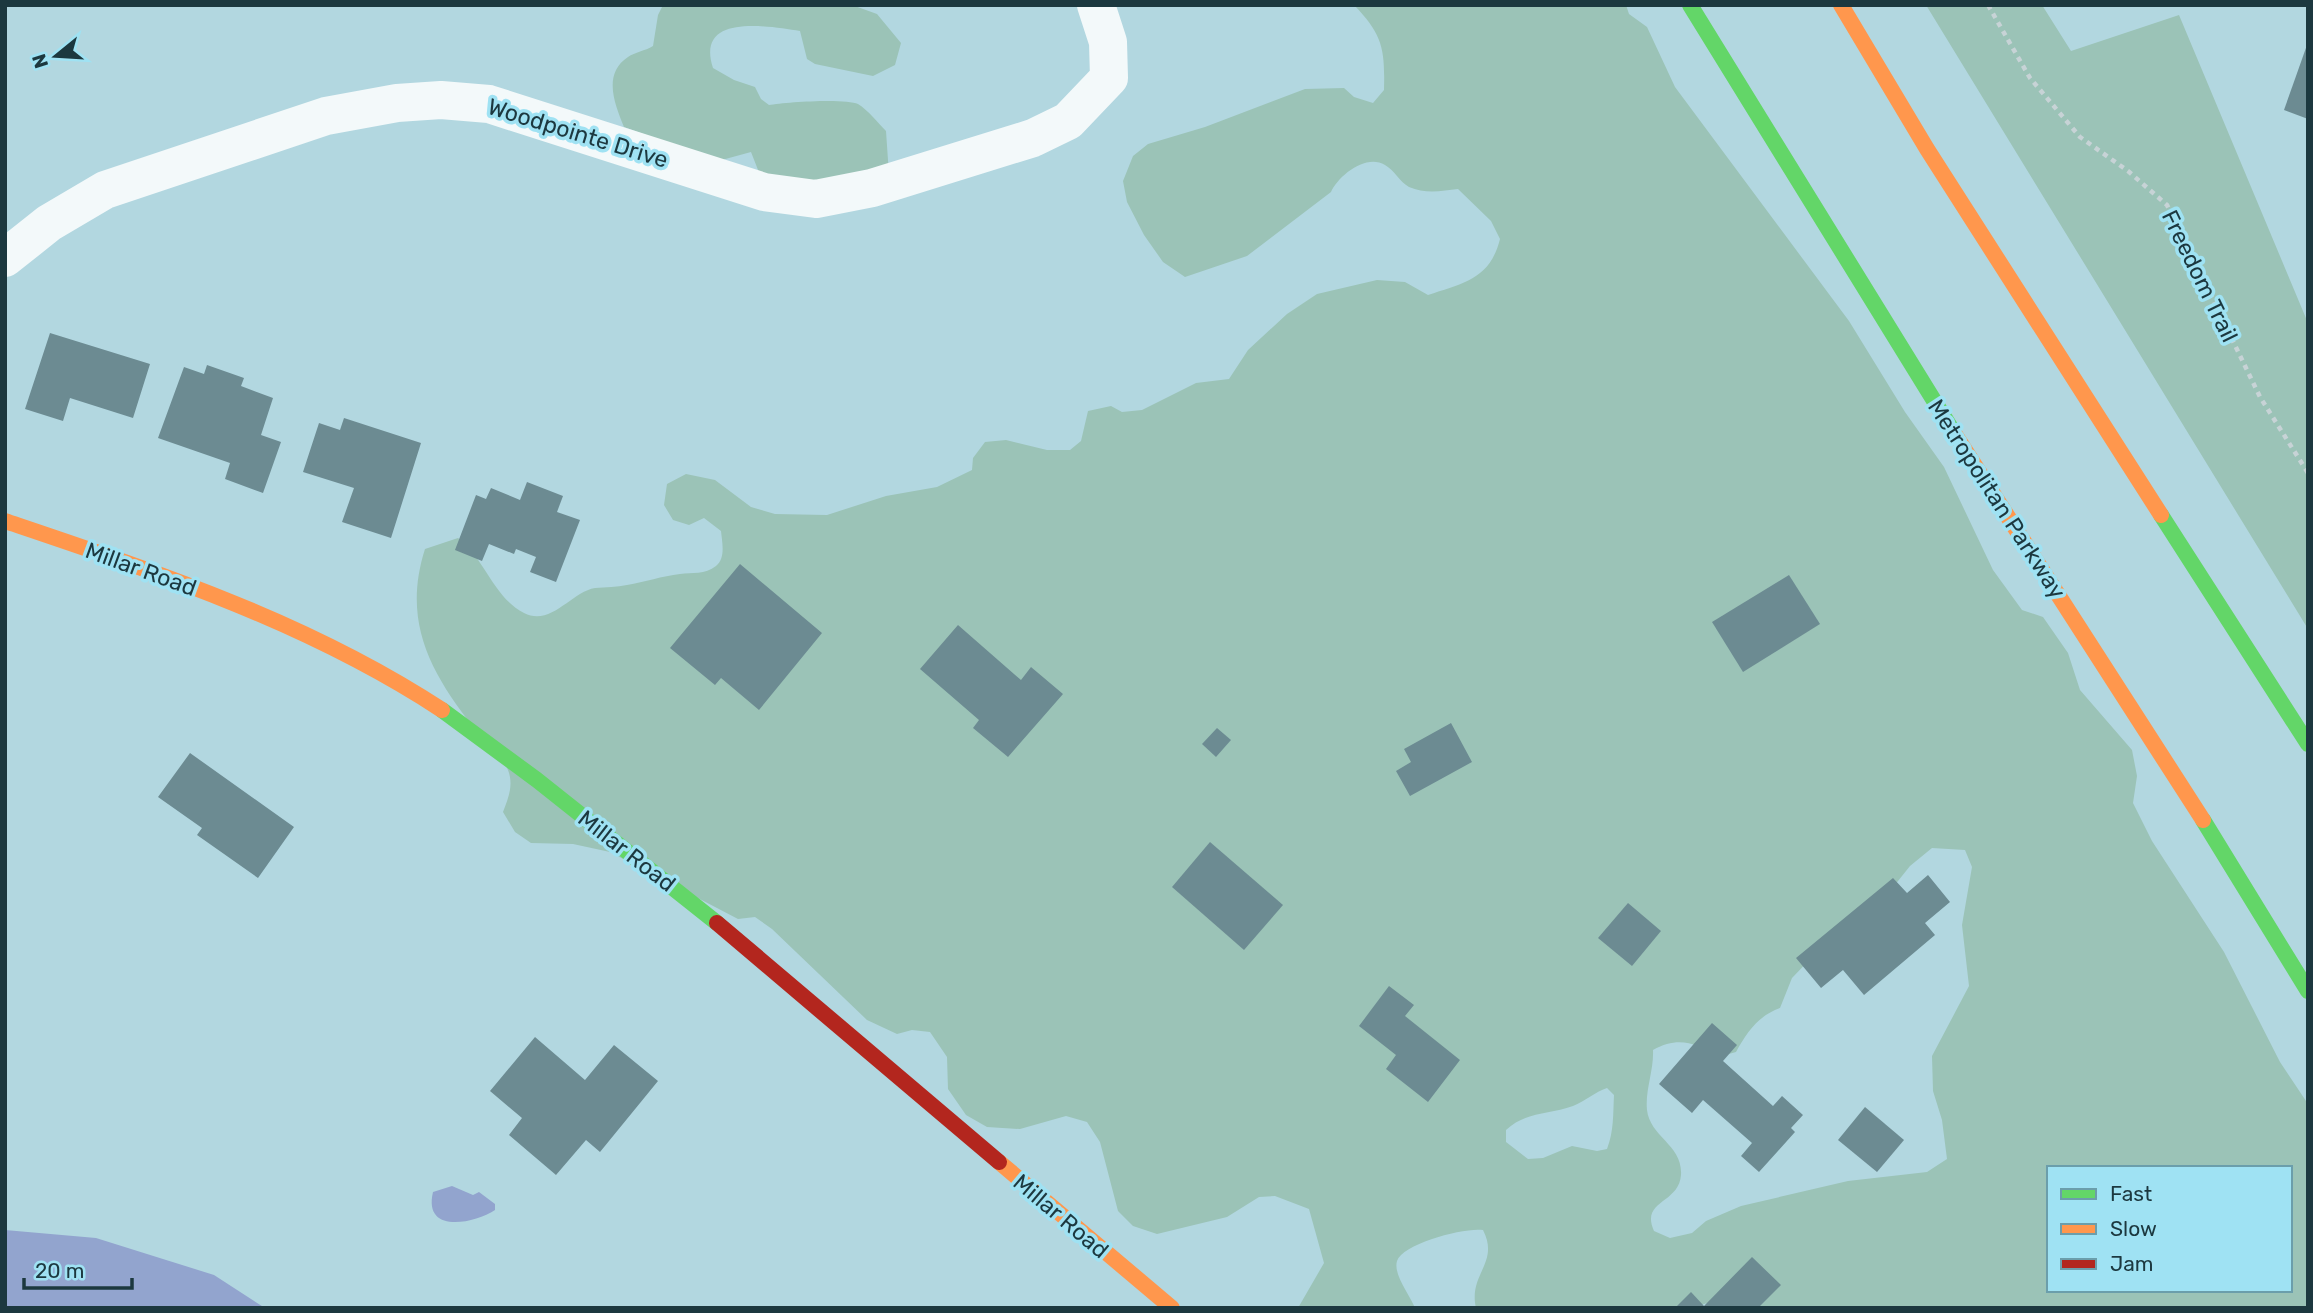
<svg xmlns="http://www.w3.org/2000/svg" width="2313" height="1313" viewBox="0 0 2313 1313" font-family="Rubik,sans-serif">
<style>
.green{fill:#9bc3b7;fill-rule:evenodd}
.water{fill:#92a4ce}
.building{fill:#6c8b92}
.lines{fill:none;stroke-linecap:round;stroke-linejoin:round}
.path{stroke:#c7d3d6;stroke-width:4.5;stroke-dasharray:5 5;stroke-linecap:butt}
.street{stroke:#f3f9fa;stroke-width:38}
.fast{stroke:#63d668;stroke-width:16}
.slow{stroke:#ff974d;stroke-width:16}
.jam{stroke:#b3261e;stroke-width:16}
.labels{text-anchor:middle;dominant-baseline:central;stroke-width:7;stroke-linejoin:round;paint-order:stroke}
.street-label{font-size:23px;fill:#1c383f;stroke:#9fe2f3}
</style>
<rect width="100%" height="100%" fill="#b2d7e0"/>
<g class="green">
<path d="M 663,5 L 852,5 L 877,14 L 901,43 L 895,65 L 873,76 L 815,64 L 807,59 L 800,31 C 767,26 695,13 713,68 L 734,80 L 755,87 L 761,99 L 769,105 C 785,102 846,98 858,104 C 868,110 878,123 886,131 L 889,175 L 878,187 L 760,175 L 751,152 L 718,161 L 624,127 C 615,105 602,74 628,57 C 635,52 645,51 653,46 L 658,15 Z"/>
<path d="M 1354,5 L 1626,5 L 1629,14 L 1647,27 L 1675,87 L 1849,321 L 1905,412 L 1944,467 L 1993,570 L 2022,610 L 2043,617 L 2068,653 L 2080,690 L 2132,750 L 2137,776 L 2133,803 L 2152,841 L 2224,952 L 2280,1062 L 2308,1104 L 2308,1308 L 1749,1308 L 1710,1302 L 1693,1308 L 1476,1308 C 1468,1274 1500,1263 1483,1230 C 1466,1227 1403,1243 1397,1261 C 1393,1275 1410,1295 1415,1308 L 1298,1308 L 1324,1263 L 1309,1209 L 1275,1196 L 1259,1197 L 1227,1217 L 1157,1234 L 1133,1226 L 1118,1211 L 1100,1142 L 1087,1122 L 1066,1116 L 1020,1129 L 987,1127 L 966,1115 L 948,1089 L 947,1057 L 930,1032 L 912,1030 L 897,1034 L 867,1020 L 772,929 L 755,917 L 738,919 L 610,852 L 573,844 L 531,843 L 515,832 L 503,812 C 508,799 514,785 508,770 C 502,756 484,740 474,728 C 430,672 402,621 425,549 L 458,538 C 484,557 493,597 524,613 C 551,627 571,592 595,588 C 606,587 617,587 627,585 C 645,582 662,576 680,574 C 692,572 705,575 716,566 C 726,558 722,542 721,531 L 704,518 L 689,525 L 673,520 L 664,505 L 667,484 L 686,474 L 715,480 L 751,507 L 775,514 L 827,515 L 886,496 L 937,487 L 972,470 L 973,458 L 985,442 L 1006,440 L 1047,450 L 1070,450 L 1081,441 L 1088,411 L 1111,406 L 1122,412 L 1142,410 L 1196,383 L 1229,379 L 1248,350 L 1287,314 L 1317,294 L 1377,280 L 1405,282 L 1428,295 C 1464,283 1490,279 1500,239 L 1491,221 L 1458,189 C 1442,191 1425,194 1409,187 C 1400,182 1394,170 1385,165 C 1366,153 1338,176 1331,192 L 1247,256 L 1185,277 L 1163,262 L 1144,235 L 1127,202 L 1123,181 L 1133,156 L 1148,144 L 1205,127 L 1305,89 L 1344,88 L 1354,97 L 1373,103 L 1384,90 C 1385,49 1383,35 1354,5 ZM 1932,848 L 1965,850 L 1972,867 L 1962,925 L 1969,986 L 1932,1056 L 1933,1091 L 1942,1120 L 1947,1159 L 1927,1172 L 1848,1181 L 1741,1206 L 1706,1221 L 1692,1233 L 1670,1238 L 1654,1231 C 1640,1200 1679,1204 1681,1175 C 1683,1145 1650,1137 1647,1110 C 1645,1090 1654,1070 1653,1050 C 1679,1036 1695,1043 1718,1057 L 1736,1052 C 1747,1032 1758,1016 1780,1008 L 1792,978 L 1816,953 L 1886,896 L 1910,866 ZM 1607,1088 L 1614,1095 C 1613,1114 1614,1131 1607,1149 L 1597,1151 L 1572,1146 L 1543,1158 L 1528,1159 L 1506,1142 L 1506,1130 C 1526,1111 1549,1115 1573,1106 C 1585,1101 1595,1092 1607,1088 ZM 2049,1168 L 2290,1168 L 2290,1290 L 2049,1290 Z"/>
<polygon points="1926,5 2042,5 2071,51 2179,15 2308,323 2308,629"/>
</g>
<g class="water">
<path d="M 452,1186 L 473,1195 L 479,1192 L 495,1204 L 495,1210 C 473,1224 423,1234 433,1192 Z"/>
<polygon points="5,1230 96,1238 214,1275 265,1308 5,1308"/>
</g>
<g class="building">
<polygon points="2307,45 2308,45 2308,119 2284,110"/>
<polygon points="50,333 150,364 133,418 70,398 63,421 25,409"/>
<polygon points="207,365 244,378 241,386 273,398 261,435 281,442 263,493 225,479 230,463 158,438 184,367 204,374"/>
<polygon points="344,418 421,443 391,538 342,522 354,488 303,472 319,423 340,430"/>
<polygon points="527,482 563,496 557,512 580,520 556,582 530,572 536,557 516,549 514,554 489,544 482,561 455,550 476,495 486,499 491,488 520,500"/>
<polygon points="740,564 822,633 759,710 721,678 715,685 670,648"/>
<polygon points="1789,575 1820,624 1743,672 1712,622"/>
<polygon points="958,625 1021,680 1031,667 1063,694 1008,757 973,728 979,720 920,669"/>
<polygon points="1451,723 1472,762 1410,796 1396,771 1411,762 1404,749"/>
<polygon points="1217,728 1231,740 1216,757 1202,744"/>
<polygon points="190,753 294,827 258,878 197,835 202,828 158,797"/>
<polygon points="1210,842 1283,905 1244,950 1172,887"/>
<polygon points="1928,875 1950,902 1925,923 1935,935 1864,995 1843,970 1821,988 1796,958 1893,878 1907,893"/>
<polygon points="1628,903 1661,931 1632,966 1598,938"/>
<polygon points="1389,986 1414,1005 1405,1016 1460,1060 1428,1102 1386,1069 1396,1055 1359,1026"/>
<polygon points="1712,1023 1737,1045 1723,1061 1773,1106 1782,1096 1803,1115 1791,1128 1795,1132 1759,1172 1741,1156 1752,1143 1703,1100 1692,1113 1659,1084"/>
<polygon points="535,1037 585,1080 614,1045 658,1081 600,1152 586,1140 556,1175 509,1135 522,1118 490,1091"/>
<polygon points="1865,1107 1904,1140 1877,1172 1838,1140"/>
<polygon points="1752,1257 1781,1285 1758,1308 1675,1308 1691,1292 1704,1306"/>
</g>
<g class="lines">
<polyline class="path" points="1988,5 2030,78 2080,137 2128,171 2167,205 2260,397 2308,473"/>
<polyline class="street" points="5,258 49,223 105,190 326,116 397,103 441,100 489,104 764,192 816,199 872,188 1033,138 1068,121 1109,78 1108,42 1096,5"/>
<g class="fast">
<polyline points="1690,5 1954,433"/>
<polyline points="2161,515 2308,744"/>
<polyline points="442,710 537,780 717,923"/>
<polyline points="2203,820 2308,991"/>
</g>
<g class="slow">
<polyline points="1841,5 1927,149 2161,515"/>
<polyline points="1954,433 2203,820"/>
<path d="M 5,521 C 156,572 308,622 442,710"/>
<polyline points="999,1162 1172,1308"/>
</g>
<polyline class="jam" points="717,923 999,1162"/>
</g>
<g class="labels">
<g class="street-label">
<text transform="translate(578 133) rotate(17)">Woodpointe Drive</text>
<text transform="translate(2200 276) rotate(64)">Freedom Trail</text>
<text transform="translate(1997 499) rotate(57)">Metropolitan Parkway</text>
<text transform="translate(141 569) rotate(20)">Millar Road</text>
<text transform="translate(627 851) rotate(38)">Millar Road</text>
<text transform="translate(1061 1216) rotate(40)">Millar Road</text>
</g>
</g>
<rect width="2313" height="1313" fill="none" stroke="#1c383f" stroke-width="14"/>
<rect x="2047" y="1166" width="245" height="126" fill="#9fe2f3" stroke="#6b9eab" stroke-width="2"/>
<rect x="2061" y="1189" width="35" height="10" fill="#63d668" stroke="#6b9eab" stroke-width="2"/>
<text x="2110" y="1201" font-size="21" fill="#1c383f">Fast</text>
<rect x="2061" y="1224" width="35" height="10" fill="#ff974d" stroke="#6b9eab" stroke-width="2"/>
<text x="2110" y="1236" font-size="21" fill="#1c383f">Slow</text>
<rect x="2061" y="1259" width="35" height="10" fill="#b3261e" stroke="#6b9eab" stroke-width="2"/>
<text x="2110" y="1271" font-size="21" fill="#1c383f">Jam</text>
<g transform="translate(56 56) rotate(252)" stroke="#9fe2f3" stroke-width="5" paint-order="stroke">
<path d="M0-5L12 26L0 18L-12 26Z" fill="#1c383f"/>
<text y="-10" font-size="19" font-weight="bold" text-anchor="middle" fill="#1c383f">N</text>
</g>
<path d="M24 1278v10h108v-10" fill="none" stroke="#1c383f" stroke-width="3.5"/>
<text x="35" y="1278" font-size="21" fill="#1c383f" stroke="#9fe2f3" stroke-width="5" paint-order="stroke">20 m</text>
</svg>
